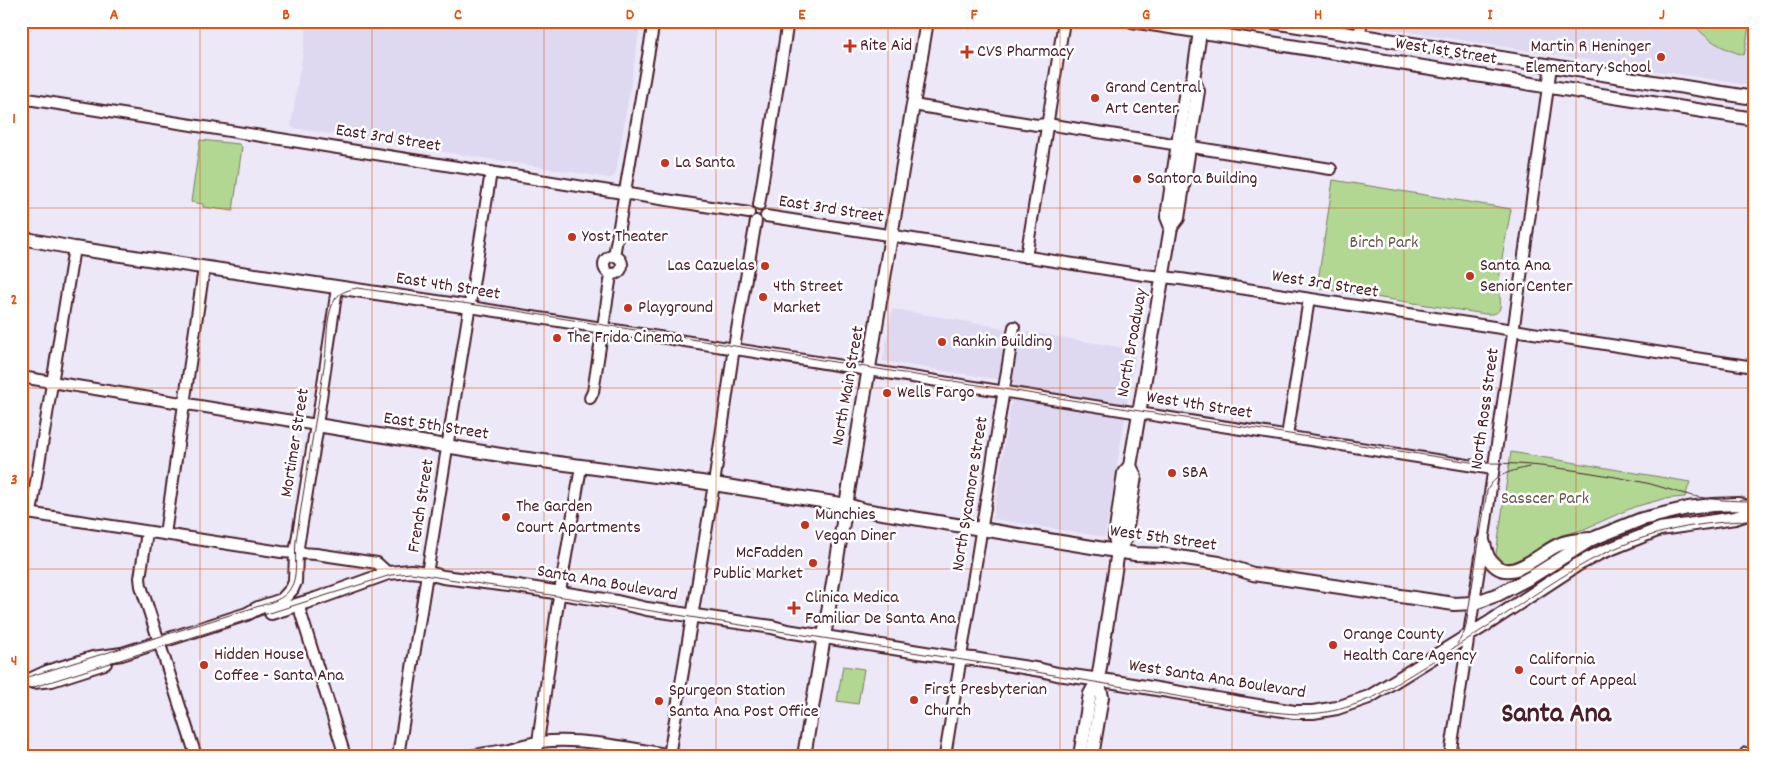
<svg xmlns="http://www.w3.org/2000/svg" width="1775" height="777" viewBox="0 0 1775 777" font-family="Dekko,sans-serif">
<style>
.built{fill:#dfd8f1}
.green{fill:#b1d793;stroke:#7e7b5f}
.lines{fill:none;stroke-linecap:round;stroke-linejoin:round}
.minor-casing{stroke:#4a1f2b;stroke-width:14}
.major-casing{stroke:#4a1f2b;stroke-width:16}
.minor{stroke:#fff;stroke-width:10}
.major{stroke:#fff;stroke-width:12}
.tram{stroke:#4a1f2b;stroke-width:1}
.grid{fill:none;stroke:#e0560e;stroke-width:1;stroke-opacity:0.55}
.poi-dot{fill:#c8321e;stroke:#fff;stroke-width:2}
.labels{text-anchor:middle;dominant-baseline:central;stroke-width:5;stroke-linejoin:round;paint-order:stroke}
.poi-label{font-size:18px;fill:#4a1f2b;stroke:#fff;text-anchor:start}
.street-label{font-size:18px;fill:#4a1f2b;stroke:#fff}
.park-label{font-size:18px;fill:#69564a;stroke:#fff}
.town-label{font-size:28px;font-weight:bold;fill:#4a1f2b;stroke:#fff}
.neatline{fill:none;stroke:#e0560e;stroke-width:2}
.grid-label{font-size:16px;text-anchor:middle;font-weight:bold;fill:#e0560e}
</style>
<rect width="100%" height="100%" fill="#ece8f7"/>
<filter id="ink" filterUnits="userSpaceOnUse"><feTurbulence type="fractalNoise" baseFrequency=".02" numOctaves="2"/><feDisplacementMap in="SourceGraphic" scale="10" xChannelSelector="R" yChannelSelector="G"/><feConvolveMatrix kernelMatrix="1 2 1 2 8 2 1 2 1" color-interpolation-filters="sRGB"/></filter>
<g filter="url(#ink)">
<g class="built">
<polygon points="308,21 641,21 616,173 614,176 610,178 293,128 291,125"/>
<polygon points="1377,21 1754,21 1754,86 1384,28 1380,26"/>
<polygon points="892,309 1136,350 1105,537 993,519 1014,382 883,361"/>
</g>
<g class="green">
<path d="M 1691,21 L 1750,21 L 1744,55 C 1722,49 1705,39 1691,21 Z"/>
<polygon points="200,140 239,144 242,147 233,211 203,207 203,204 191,202"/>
<path d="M 1333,180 L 1511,209 C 1507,233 1501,258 1499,283 C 1499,289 1502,306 1499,310 C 1496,315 1491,314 1485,314 L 1317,288 Z"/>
<polygon points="1511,452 1690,482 1685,497 1663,499 1634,507 1582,530 1562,535 1509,565 1502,562 1496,554"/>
<polygon points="843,666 864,669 858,704 837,701"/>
</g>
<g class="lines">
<defs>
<g id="minor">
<polyline points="1200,32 1201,21"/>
<polyline points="1359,36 1362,21"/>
<polyline points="21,98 749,213"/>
<polyline points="913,105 1037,125 1047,124 1331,169"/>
<polyline points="759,205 788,21"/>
<polyline points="766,216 1144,275 1181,279 1754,367"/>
<circle cx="613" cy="265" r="9"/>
<polyline points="614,256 654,21"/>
<polyline points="1026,257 1064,21"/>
<polyline points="470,307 1493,469"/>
<polyline points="21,377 317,425 337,288"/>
<polyline points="590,398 593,392 611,275"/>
<polyline points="1287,436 1309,299"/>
<polyline points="21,512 281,552 316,554 377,563 388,573"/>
<polyline points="31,513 74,248"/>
<polyline points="147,532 140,578 141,586 196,756"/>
<polyline points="165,534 204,268"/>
<polyline points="298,604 345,756"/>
<polyline points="398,756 491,172"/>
<path d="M 472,756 C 482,753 489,753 499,751 C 513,749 526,743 540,742 C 585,737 633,749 677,756"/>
<polyline points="536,756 557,609 581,467"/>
<polyline points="669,756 714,484 734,347 756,221"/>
<polyline points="945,756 1014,327"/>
<polyline points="1450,756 1482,550 1551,66"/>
<polyline points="1746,756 1746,753"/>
</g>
<g id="major">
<polyline points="1132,21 1754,119"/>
<polyline points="1267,21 1754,98"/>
<polyline points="1171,227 1178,218 1198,91 1193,79"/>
<polyline points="21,238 74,248 470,307"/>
<path d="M 1483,541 C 1485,546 1486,552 1488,557 C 1506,588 1536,556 1556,546 C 1566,541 1578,540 1590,539"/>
<polyline points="1118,551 1115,537 1124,473 1130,466 1171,227 1167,217 1186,90 1193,79 1200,32"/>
<polyline points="271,613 316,599 388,573 411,571 428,573 443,577 517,586 617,602 647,609 772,627 787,631 950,657 973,659 1041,670 1057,674 1115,682 1294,712 1313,712 1337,708 1369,697 1490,622 1577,565 1600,553 1660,529 1735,518 1754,512"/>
<polyline points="33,682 52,680 105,663"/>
<polyline points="21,684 47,672 93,658 122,654 247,614 258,608 282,600 292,589 295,582 296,553 317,425 513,457 701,482 847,505 864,510 1135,554 1165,555 1219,563 1253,574 1454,604 1474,603 1499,594 1533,576 1592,539 1642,519 1688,508 1713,505 1738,504 1754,509"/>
<polyline points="804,756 927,21"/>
<polyline points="1080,756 1090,694 1098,680"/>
<polyline points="1092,756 1102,697 1098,680 1116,564 1118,551 1125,539 1135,476 1130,466"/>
</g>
</defs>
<use href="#minor" class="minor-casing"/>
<use href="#major" class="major-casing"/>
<use href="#minor" class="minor"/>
<use href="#major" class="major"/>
<g class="tram">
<path d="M 1457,644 L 1464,633 L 1466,626 L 1487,491 C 1494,474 1512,471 1529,467"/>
<path d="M 21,679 L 269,603 C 277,600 285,597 290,589 C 299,576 294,555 296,540 C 305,480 316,420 325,360 C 327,343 326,318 333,303 C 337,293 347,290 357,288 L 504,309 L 1140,411 L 1477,463 C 1530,462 1584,471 1637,481 C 1655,484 1671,491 1689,495 C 1710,500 1732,501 1754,501"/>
<path d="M 21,691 L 391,575 L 411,573 L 1007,667 L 1258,710 C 1306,717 1331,716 1376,696 C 1414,673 1453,649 1491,624 C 1527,600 1564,573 1603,554 C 1650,531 1702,521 1754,521"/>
</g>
</g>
</g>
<path class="grid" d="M 200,21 L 200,756M 372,21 L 372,756M 544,21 L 544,756M 716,21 L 716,756M 888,21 L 888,756M 1060,21 L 1060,756M 1232,21 L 1232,756M 1404,21 L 1404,756M 1576,21 L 1576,756M 21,208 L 1754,208M 21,388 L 1754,388M 21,569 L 1754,569"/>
<g class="poi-dot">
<path d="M847.5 38.5h5v5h5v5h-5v5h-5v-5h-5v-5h5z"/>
<path d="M964.5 44.5h5v5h5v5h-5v5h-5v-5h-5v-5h5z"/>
<circle cx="1661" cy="57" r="5"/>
<circle cx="1095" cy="98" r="5"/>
<circle cx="665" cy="163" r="5"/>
<circle cx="1137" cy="179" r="5"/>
<circle cx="572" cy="237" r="5"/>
<circle cx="765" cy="266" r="5"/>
<circle cx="1470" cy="276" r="5"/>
<circle cx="763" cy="297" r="5"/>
<circle cx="628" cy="308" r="5"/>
<circle cx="557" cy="338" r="5"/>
<circle cx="942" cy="342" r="5"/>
<circle cx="887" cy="393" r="5"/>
<circle cx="1172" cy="473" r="5"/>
<circle cx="506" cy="517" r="5"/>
<circle cx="805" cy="525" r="5"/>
<circle cx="813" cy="563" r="5"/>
<path d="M791.5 600.5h5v5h5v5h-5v5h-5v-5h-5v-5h5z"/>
<circle cx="1333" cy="645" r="5"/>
<circle cx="204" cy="665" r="5"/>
<circle cx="1519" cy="670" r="5"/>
<circle cx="914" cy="700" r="5"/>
<circle cx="659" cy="701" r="5"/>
</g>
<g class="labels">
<g class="poi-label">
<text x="860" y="46">Rite Aid</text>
<text x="1651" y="47" text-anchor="end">Martin R Heninger<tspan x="1651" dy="21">Elementary School</tspan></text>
<text x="977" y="52">CVS Pharmacy</text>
<text x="1105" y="88">Grand Central<tspan x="1105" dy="21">Art Center</tspan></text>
<text x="675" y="163">La Santa</text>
<text x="1147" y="179">Santora Building</text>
<text x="582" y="237">Yost Theater</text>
<text x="755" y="266" text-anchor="end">Las Cazuelas</text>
<text x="1480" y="266">Santa Ana<tspan x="1480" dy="21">Senior Center</tspan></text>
<text x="773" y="287">4th Street<tspan x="773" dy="21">Market</tspan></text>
<text x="638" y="308">Playground</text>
<text x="567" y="338">The Frida Cinema</text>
<text x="952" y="342">Rankin Building</text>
<text x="897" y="393">Wells Fargo</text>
<text x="1182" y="473">SBA</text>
<text x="516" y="507">The Garden<tspan x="516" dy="21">Court Apartments</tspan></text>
<text x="815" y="515">Munchies<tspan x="815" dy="21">Vegan Diner</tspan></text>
<text x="803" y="553" text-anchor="end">McFadden<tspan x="803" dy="21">Public Market</tspan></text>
<text x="805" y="598">Clinica Medica<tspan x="805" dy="21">Familiar De Santa Ana</tspan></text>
<text x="1343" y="635">Orange County<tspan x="1343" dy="21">Health Care Agency</tspan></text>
<text x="214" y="655">Hidden House<tspan x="214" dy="21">Coffee - Santa Ana</tspan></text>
<text x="1529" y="660">California<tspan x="1529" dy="21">Court of Appeal</tspan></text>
<text x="924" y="690">First Presbyterian<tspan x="924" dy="21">Church</tspan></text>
<text x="669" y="691">Spurgeon Station<tspan x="669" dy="21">Santa Ana Post Office</tspan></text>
</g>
<g class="street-label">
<text transform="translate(1446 52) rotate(9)">West 1st Street</text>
<text transform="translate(388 139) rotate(9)">East 3rd Street</text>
<text transform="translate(831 210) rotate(9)">East 3rd Street</text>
<text transform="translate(1325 285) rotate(9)">West 3rd Street</text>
<text transform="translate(448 287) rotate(9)">East 4th Street</text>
<text transform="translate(1133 343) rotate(-80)">North Broadway</text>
<text transform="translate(849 386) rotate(-80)">North Main Street</text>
<text transform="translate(1199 406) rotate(9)">West 4th Street</text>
<text transform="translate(1486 409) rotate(-82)">North Ross Street</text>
<text transform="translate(436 427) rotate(9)">East 5th Street</text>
<text transform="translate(296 443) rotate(-81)">Mortimer Street</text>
<text transform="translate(971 494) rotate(-81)">North Sycamore Street</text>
<text transform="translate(422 506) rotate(-81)">French Street</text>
<text transform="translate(1163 539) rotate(8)">West 5th Street</text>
<text transform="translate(607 584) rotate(10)">Santa Ana Boulevard</text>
<text transform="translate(1217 680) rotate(9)">West Santa Ana Boulevard</text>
</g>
<g class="park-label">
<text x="1384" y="243">Birch Park</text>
<text x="1545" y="499">Sasscer Park</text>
</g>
<g class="town-label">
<text x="1556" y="716">Santa Ana</text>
</g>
</g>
<rect width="1775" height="777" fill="none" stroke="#fff" stroke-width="55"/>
<rect x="28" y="28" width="1720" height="722" class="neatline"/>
<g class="grid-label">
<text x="114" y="19">A</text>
<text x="286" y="19">B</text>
<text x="458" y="19">C</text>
<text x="630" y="19">D</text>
<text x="802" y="19">E</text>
<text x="974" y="19">F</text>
<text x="1146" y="19">G</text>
<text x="1318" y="19">H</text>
<text x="1490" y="19">I</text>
<text x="1662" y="19">J</text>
<text x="14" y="123">1</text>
<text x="14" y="304">2</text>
<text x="14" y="484">3</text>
<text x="14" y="665">4</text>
</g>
</svg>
